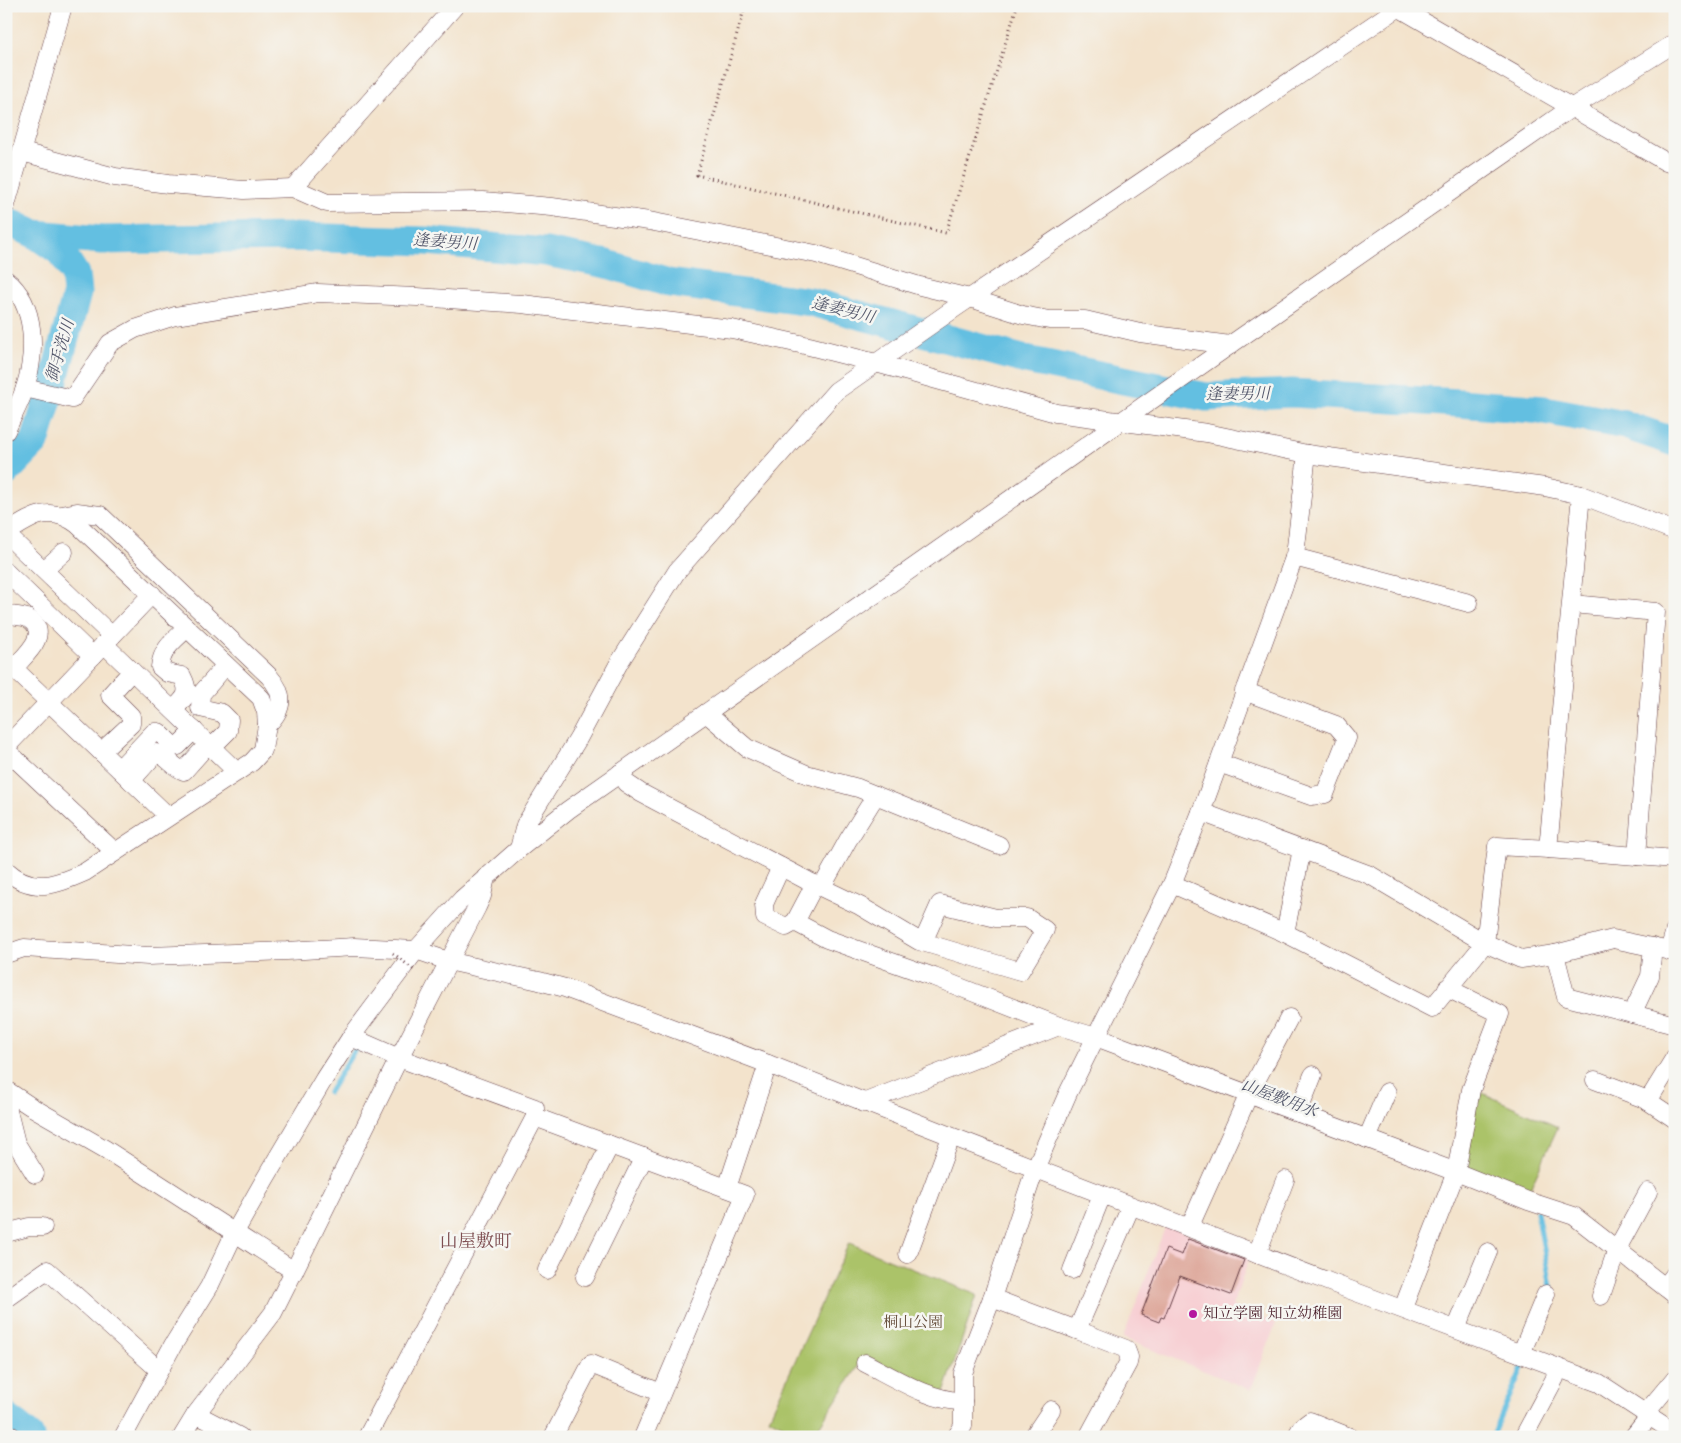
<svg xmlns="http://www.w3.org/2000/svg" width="1681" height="1443" viewBox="0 0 1681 1443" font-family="'Old Standard TT','Noto Serif JP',serif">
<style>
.built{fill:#f7cfd3}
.green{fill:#abc369;stroke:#7a714a}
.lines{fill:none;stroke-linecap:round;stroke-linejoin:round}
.stream{stroke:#64bfe1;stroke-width:5}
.river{stroke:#64bfe1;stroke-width:29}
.building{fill:#dea89b}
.minor-casing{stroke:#633c43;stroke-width:19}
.path{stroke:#633c43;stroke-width:3;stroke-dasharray:1 4;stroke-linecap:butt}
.minor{stroke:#fff;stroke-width:18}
.path-bridge{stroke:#633c43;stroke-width:3;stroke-dasharray:1 4;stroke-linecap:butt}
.poi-dot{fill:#b5179e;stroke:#f6f6f2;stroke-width:2}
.labels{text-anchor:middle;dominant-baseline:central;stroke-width:5;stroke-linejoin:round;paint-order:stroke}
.poi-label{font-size:15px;fill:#4a1f2b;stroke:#f6f6f2;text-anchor:start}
.park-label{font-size:15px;fill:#67503e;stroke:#f6f6f2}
.water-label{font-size:16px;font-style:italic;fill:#53576b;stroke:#f6f6f2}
.quarter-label{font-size:18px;fill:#7e4f52;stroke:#f6f6f2}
</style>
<rect width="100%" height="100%" fill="#f6f6f2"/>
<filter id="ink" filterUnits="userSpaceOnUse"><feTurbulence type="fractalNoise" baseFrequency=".02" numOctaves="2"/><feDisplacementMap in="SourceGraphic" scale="10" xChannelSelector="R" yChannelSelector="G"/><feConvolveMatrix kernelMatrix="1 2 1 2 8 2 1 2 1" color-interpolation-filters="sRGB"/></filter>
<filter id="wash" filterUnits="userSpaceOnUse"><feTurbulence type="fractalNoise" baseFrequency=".0096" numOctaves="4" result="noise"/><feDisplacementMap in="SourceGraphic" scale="20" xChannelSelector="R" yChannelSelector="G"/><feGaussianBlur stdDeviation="1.12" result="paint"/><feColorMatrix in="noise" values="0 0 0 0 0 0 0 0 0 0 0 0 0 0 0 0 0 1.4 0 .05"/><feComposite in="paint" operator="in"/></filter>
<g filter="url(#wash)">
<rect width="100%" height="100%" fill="#f3e3cc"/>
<polygon class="built" points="1166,1225 1250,1257 1232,1306 1276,1323 1251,1390 1123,1338"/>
<g class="green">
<polygon points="1478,1091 1558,1127 1527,1195 1463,1167"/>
<polygon points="849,1243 977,1295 944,1393 865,1356 812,1437 806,1437 769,1418"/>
</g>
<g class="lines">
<g class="stream">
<polyline points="329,1092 356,1048 360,1049"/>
<polyline points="1537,1212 1552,1292"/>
<polyline points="1492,1437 1523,1366"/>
</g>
<g class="river">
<polyline points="6,221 35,234 102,240 292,237 427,241 546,252 607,264 669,283 811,302 1026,360 1206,397 1292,393 1459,403 1544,410 1625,425 1675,442"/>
<polyline points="6,472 35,442 54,379 77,293 75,274 61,252 35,234"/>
<polyline points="6,1417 30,1437"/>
</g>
</g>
<g id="blocks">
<polygon class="building" points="1188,1239 1244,1260 1231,1295 1180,1276 1164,1318 1161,1317 1159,1322 1141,1315 1166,1249 1182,1255"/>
</g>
</g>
<g filter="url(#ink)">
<use href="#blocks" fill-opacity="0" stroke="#633c43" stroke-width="1"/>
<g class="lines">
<defs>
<g id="minor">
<polyline points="1396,6 1666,162 1675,165"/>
<polyline points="22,152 115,177 168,184 244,190 293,188 327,203 483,201 552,207 649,221 816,254 920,286 970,298 1023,315 1049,320 1085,320 1140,333 1230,345"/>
<polyline points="293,188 455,6"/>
<polyline points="6,205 63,6"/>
<path d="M 6,280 C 37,305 36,353 25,388 C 20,403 12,417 6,431"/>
<polyline points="25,388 72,399 110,343 135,329 175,316 318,293 417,297 522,304 732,329 809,346 876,363 1056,413 1207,433 1307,454 1545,487 1581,495 1675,531"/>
<path d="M 62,515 L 77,512 L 100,515 L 269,676 C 285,694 284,709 267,725"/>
<polyline points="1294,557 1469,603"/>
<polyline points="44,570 64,552"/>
<polyline points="6,572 93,656"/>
<polyline points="1572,604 1656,612 1637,856"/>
<path d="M 6,613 C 13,617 22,615 29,619 C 52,634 24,656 14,668"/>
<polyline points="104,644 237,772"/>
<polyline points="6,661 168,816"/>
<path d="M 173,710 C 186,697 191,693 182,676 L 167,673 L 160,667 C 162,648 174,641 187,628"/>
<polyline points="706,713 747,748 806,774 858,788 999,845"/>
<polyline points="6,747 152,594"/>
<polyline points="212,747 228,731 229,720 222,713 200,708 201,694 226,665"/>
<polyline points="6,750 115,852"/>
<polyline points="101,752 131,724 131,716 110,695 132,671"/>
<polyline points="1219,763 1311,796 1325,794 1347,738 1336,725 1244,691"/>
<polyline points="119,769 154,732 159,732 174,747 178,746 194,730"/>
<polyline points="620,773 626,783 641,793 808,881 860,906 919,941 1020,971 1045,930 1027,918 996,918 940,904 923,942"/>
<path d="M 131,781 L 156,753 C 168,756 173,768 184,771 L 208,744"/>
<polyline points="1201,812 1370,875 1485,943 1521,959 1555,954 1613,939 1675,952"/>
<polyline points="519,849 525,825 578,739 619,663 677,571 836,391 955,308 1401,6"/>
<polyline points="1548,849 1581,495"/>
<polyline points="781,867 764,904 765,917 786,927 795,922 815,884"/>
<path d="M 6,870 C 33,895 57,884 85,872 L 252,762 L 263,750 L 267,725 L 266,712 L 261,698 L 77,524 C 50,504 30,517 6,534 L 112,636"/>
<polyline points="1172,884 1285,933 1432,1008 1485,943 1497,846 1548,849 1675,859"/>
<polyline points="822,887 848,840 876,795"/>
<polyline points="795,922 827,939 934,977 1059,1026"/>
<polyline points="1285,933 1302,849"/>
<polyline points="1669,951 1675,930"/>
<polyline points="6,954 24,948 148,956 287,951 354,947 416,950 448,961 539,981 565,988 768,1064 948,1135 1345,1288 1599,1383 1675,1433"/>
<polyline points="1555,954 1566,997 1675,1025"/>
<polyline points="1632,1014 1650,976 1653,947"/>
<polyline points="351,1037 399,1058 535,1108 535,1117 745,1195 643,1437"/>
<polyline points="1595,1080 1645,1099 1675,1119"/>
<polyline points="6,1090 30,1106 105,1149 294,1271 399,1058 477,907 482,896 486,877"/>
<polyline points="1648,1101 1675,1057"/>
<polyline points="6,1103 16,1143 35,1174"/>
<polyline points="863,1103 1059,1026 1096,1037 1456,1172 1528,1201 1574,1216 1675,1295"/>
<polyline points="1298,1113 1313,1075"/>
<polyline points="1367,1139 1387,1092"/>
<polyline points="727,1188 768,1064"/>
<polyline points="1189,1228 1249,1094 1289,1018"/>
<polyline points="6,1233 29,1227 43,1227"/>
<polyline points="908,1254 951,1137"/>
<polyline points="1257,1254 1285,1180"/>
<polyline points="547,1270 610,1145"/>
<polyline points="1072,1270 1102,1195"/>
<polyline points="585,1277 644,1157"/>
<polyline points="1665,1287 1675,1274"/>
<polyline points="1601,1296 1617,1249 1648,1192"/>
<polyline points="992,1298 1077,1330 1131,1206"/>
<polyline points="6,1299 47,1270 159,1370"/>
<polyline points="1403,1308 1456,1172 1471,1090 1500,1014 1447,988"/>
<polyline points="1456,1329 1488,1252"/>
<polyline points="1077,1330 1126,1349 1129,1357 1128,1363 1088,1437"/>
<polyline points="1521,1354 1546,1294"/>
<path d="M 865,1363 C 893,1377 932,1402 963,1401"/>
<polyline points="196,1414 240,1437"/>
<polyline points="1645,1414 1675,1378"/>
<polyline points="6,1432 13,1437"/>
<polyline points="1524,1436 1555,1378 1556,1367"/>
<polyline points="123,1437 173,1345 209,1287 235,1232 265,1179 324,1079 351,1037 416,950 462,899 519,849 568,810 1230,345 1571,108 1675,43"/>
<polyline points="182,1437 196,1414 273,1313 294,1271"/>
<polyline points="367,1437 535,1117"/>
<polyline points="553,1437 591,1364 661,1393"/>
<polyline points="956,1437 963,1426 963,1373 992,1298 1035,1169 1068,1093 1172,884 1201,812 1295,555 1307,454"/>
<polyline points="1033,1437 1051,1410"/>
<polyline points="1296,1437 1301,1428 1310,1421 1350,1437"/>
<polyline points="1633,1437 1649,1417"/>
</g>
</defs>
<use href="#minor" class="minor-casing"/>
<polyline class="path" points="745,6 697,175 946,233 1017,6"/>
<use href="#minor" class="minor"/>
<polyline class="path-bridge" points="393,953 415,971"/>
</g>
</g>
<circle class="poi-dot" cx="1193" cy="1314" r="5"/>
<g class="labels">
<g class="poi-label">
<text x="1203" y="1314">知立学園 知立幼稚園</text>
</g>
<g class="park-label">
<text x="913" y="1323">桐山公園</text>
</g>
<g class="water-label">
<text transform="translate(445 243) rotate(4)">逢妻男川</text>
<text transform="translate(843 311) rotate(14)">逢妻男川</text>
<text transform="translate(61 351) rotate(-74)">御手洗川</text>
<text transform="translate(1238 395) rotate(-1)">逢妻男川</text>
<text transform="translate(1279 1099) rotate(21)">山屋敷用水</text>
</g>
<g class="quarter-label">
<text x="476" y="1242">山屋敷町</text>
</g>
</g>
<rect width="1681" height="1443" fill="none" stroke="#f6f6f2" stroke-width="25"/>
</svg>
